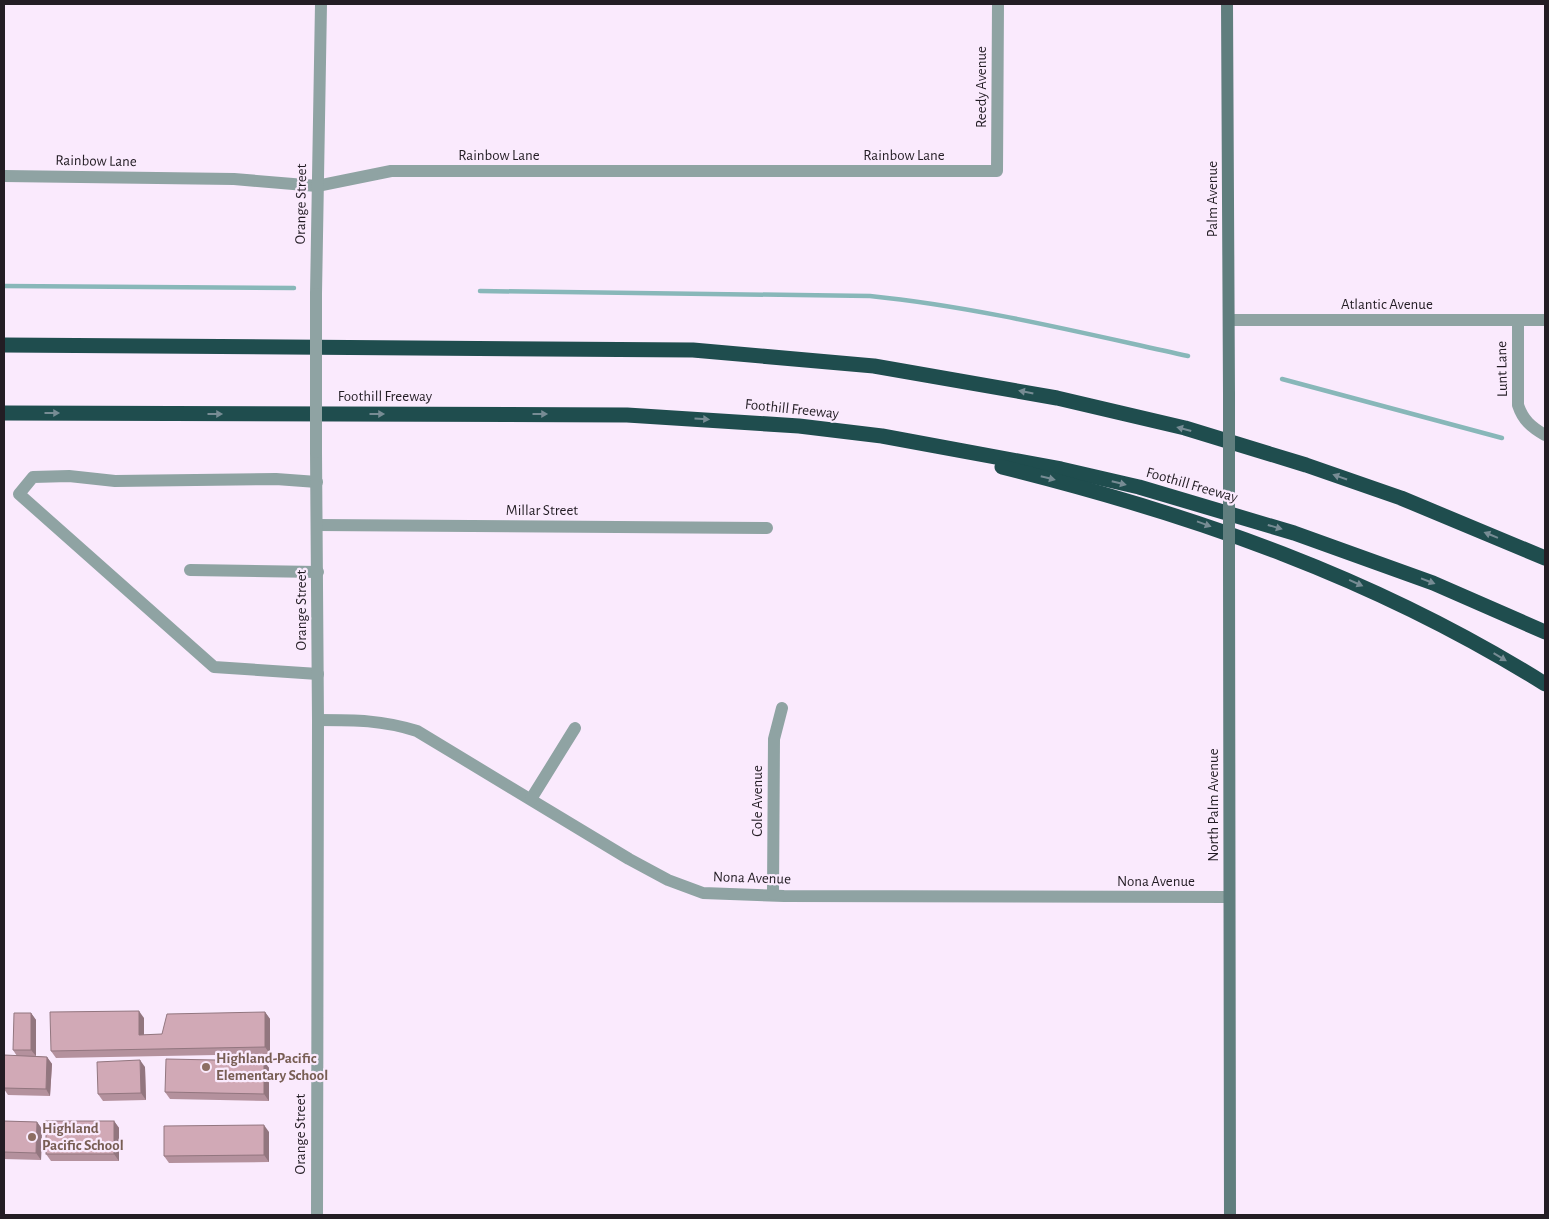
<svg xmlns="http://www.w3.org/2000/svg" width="1549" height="1219" viewBox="0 0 1549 1219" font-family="'Alegreya Sans',sans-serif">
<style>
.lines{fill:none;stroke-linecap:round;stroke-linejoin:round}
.stream{stroke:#88b7b9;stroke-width:4.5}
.minor{stroke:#8fa3a3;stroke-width:12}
.tertiary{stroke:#8fa3a3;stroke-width:12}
.secondary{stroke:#607e7e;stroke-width:12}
.motorway{stroke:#1f4d4e;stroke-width:15}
.tertiary-bridge{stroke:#8fa3a3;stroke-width:12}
.secondary-bridge{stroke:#607e7e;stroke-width:12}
.wall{fill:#b4919d}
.shaded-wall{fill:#92767f}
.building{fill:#d1a9b6;stroke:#92767f}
.oneway{fill:#778c94}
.education-dot{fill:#8d6e63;stroke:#faeafd;stroke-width:2}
.labels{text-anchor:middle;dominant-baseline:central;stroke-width:4.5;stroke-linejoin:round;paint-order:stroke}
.street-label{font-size:15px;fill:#231d24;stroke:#faeafd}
.education-label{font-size:15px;font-weight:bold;fill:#785e54;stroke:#faeafd;text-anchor:start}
</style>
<rect width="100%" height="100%" fill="#faeafd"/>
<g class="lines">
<g class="stream">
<polyline points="4,286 294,288"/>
<path d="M 480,291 L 870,296 C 978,307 1082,333 1188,356"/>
<polyline points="1282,379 1502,438"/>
</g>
<g class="minor">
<polyline points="4,176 234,179 317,186 391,171 997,171 998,4"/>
<path d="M 1518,320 L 1518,405 C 1523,420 1531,427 1545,435"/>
<polyline points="317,482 276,479 115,481 69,476 33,477 19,494 214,667 318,674"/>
<polyline points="317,525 767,528"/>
<polyline points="190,570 318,572"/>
<path d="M 318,720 C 355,720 382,720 417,731 L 629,859 L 668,880 L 703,893 L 784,896 L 1229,897"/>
<polyline points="531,799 575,728"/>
<polyline points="773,894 774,739 782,708"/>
</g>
<g class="tertiary">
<polyline points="316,294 321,4"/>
<polyline points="1229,320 1545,320"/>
<polyline points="316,452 318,720 317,1215"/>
</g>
<g class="secondary">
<polyline points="1227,4 1229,394"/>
<polyline points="1229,565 1230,1215"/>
</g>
<g class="motorway">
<polyline points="4,345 693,350 874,366 1057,398 1185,428 1306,465 1401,498 1545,558"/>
<polyline points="4,413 627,415 799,426 882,436 1061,469 1139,487 1294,533 1433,583 1545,632"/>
<path d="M 1002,467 C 1195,515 1376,578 1545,684"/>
</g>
<polyline class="tertiary-bridge" points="316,294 316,452"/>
<polyline class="secondary-bridge" points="1229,394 1229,565"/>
</g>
<g class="wall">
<polygon points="265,1012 270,1019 270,1054 56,1058 51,1051 144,1018 144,1035 162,1034"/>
<polygon points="31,1013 36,1020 36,1056 47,1057 52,1064 50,1096 8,1095 4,1089 4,1074 17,1056 13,1050"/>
<polygon points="264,1061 269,1068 269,1101 170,1099 165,1092"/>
<polygon points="145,1067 146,1100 103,1101 98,1094"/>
<polygon points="4,1121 37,1122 42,1129 41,1160 4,1159"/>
<polygon points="114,1121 119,1128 119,1161 51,1161 46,1154"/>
<polygon points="269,1132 269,1162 169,1163 164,1156"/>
</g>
<g class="shaded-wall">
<polygon points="139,1011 144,1018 144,1042 139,1035"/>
<polygon points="265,1012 270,1019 270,1054 265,1047"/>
<polygon points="31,1013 36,1020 36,1056 31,1050"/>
<polygon points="47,1057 52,1064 50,1096 46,1089"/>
<polygon points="140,1060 145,1067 146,1100 141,1093"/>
<polygon points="264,1061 269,1068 269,1101 264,1094"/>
<polygon points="114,1121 119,1128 119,1161 114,1154"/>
<polygon points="37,1122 42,1129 41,1160 36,1153"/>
<polygon points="264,1125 269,1132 269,1162 264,1155"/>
</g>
<g class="building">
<polygon points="139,1011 139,1035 162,1034 167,1014 265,1012 265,1047 51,1051 50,1012"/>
<polygon points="14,1013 31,1013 31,1050 13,1050"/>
<polygon points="4,1055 47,1057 46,1089 4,1088"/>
<polygon points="166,1059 264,1061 264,1094 165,1092"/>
<polygon points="140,1060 141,1093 98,1094 97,1062"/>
<polygon points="4,1121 37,1122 36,1153 4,1152"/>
<rect x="46" y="1121" width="68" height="33"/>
<polygon points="264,1125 264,1155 164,1156 164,1126"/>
</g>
<defs><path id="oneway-solid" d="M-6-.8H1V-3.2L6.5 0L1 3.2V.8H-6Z" transform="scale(1.25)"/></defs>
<g class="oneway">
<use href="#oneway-solid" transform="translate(1026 392) rotate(-169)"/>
<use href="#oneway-solid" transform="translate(52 413)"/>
<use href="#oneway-solid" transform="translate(215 414)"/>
<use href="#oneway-solid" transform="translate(377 414)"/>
<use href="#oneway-solid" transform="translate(540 414)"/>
<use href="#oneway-solid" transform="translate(702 419) rotate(3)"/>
<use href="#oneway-solid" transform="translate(1184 429) rotate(-165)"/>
<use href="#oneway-solid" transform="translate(1340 477) rotate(-161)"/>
<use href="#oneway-solid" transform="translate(1048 478) rotate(14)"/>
<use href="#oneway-solid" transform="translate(1119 483) rotate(14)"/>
<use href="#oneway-solid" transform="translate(1204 524) rotate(20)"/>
<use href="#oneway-solid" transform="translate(1275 527) rotate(16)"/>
<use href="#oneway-solid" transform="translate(1491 535) rotate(-158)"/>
<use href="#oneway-solid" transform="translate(1428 581) rotate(21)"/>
<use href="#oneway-solid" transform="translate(1356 583) rotate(24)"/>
<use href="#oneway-solid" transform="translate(1500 657) rotate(31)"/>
</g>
<g class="education-dot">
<circle cx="206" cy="1067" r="5"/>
<circle cx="32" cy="1137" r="5"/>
</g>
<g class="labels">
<g class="street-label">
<text transform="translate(981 87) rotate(-90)">Reedy Avenue</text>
<text x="499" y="155">Rainbow Lane</text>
<text x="904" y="155">Rainbow Lane</text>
<text transform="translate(96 161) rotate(1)">Rainbow Lane</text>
<text transform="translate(1212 199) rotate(-90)">Palm Avenue</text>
<text transform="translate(301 204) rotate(-89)">Orange Street</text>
<text x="1387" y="304">Atlantic Avenue</text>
<text transform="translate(1502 369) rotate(-91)">Lunt Lane</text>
<text x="385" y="396">Foothill Freeway</text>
<text transform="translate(792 409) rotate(6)">Foothill Freeway</text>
<text transform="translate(1192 485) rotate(16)">Foothill Freeway</text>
<text x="542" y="510">Millar Street</text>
<text transform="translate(301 610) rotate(-90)">Orange Street</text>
<text transform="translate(757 801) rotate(-90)">Cole Avenue</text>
<text transform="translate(1213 805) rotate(-90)">North Palm Avenue</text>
<text transform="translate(752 878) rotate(2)">Nona Avenue</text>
<text x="1156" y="881">Nona Avenue</text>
<text transform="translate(300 1134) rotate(-90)">Orange Street</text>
</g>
<g class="education-label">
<text x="216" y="1058">Highland-Pacific<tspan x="216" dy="17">Elementary School</tspan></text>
<text x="42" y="1128">Highland<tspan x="42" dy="17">Pacific School</tspan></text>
</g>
</g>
<rect width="1549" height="1219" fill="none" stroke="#231d24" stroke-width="10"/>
</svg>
